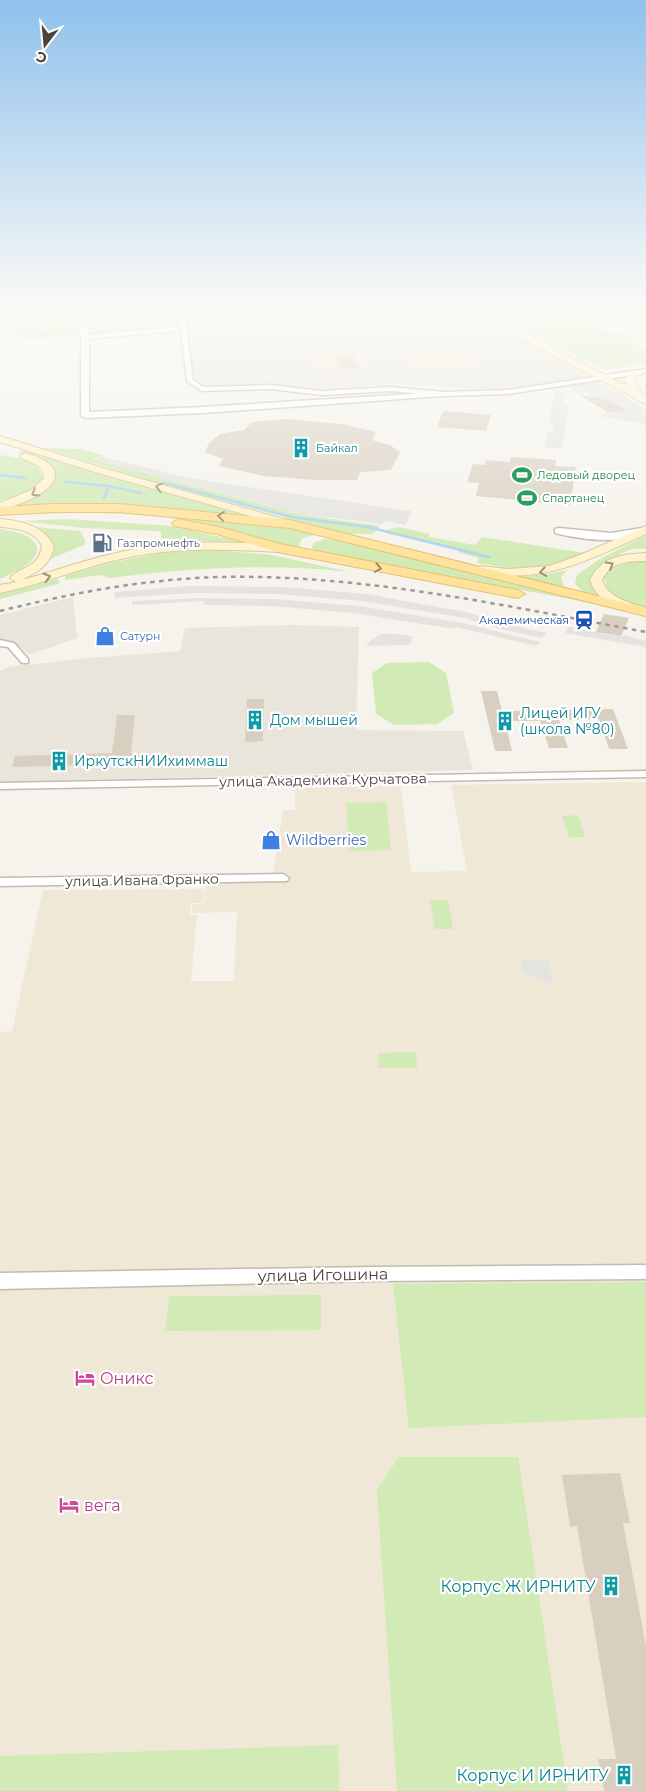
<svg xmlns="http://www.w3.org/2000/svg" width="646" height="1791" viewBox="0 0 646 1791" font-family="Montserrat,sans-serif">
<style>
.residential{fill:#eae5da}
.industrial{fill:#e6e2dd}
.education{fill:#efe8d6}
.green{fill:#d2eab5}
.parking{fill:#e5e3e0}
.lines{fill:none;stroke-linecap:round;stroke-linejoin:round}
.stream{stroke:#a9d4f2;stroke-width:2.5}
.building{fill:#d8cfc1}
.minor-casing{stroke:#c2bbae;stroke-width:3}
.tertiary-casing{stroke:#c2bbae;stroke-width:3}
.secondary-casing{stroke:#d6c79b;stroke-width:2}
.primary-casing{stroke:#e6c16a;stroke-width:2}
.minor{fill:#fff;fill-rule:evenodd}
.tertiary{fill:#fff;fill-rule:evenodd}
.secondary{fill:#fff3cd;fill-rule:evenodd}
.primary{fill:#ffe39c;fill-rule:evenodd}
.rail{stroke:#9a9a9a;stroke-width:2.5;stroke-dasharray:4.5 4.5;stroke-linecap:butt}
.oneway{stroke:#9c937c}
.oneway2{stroke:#9c8c66}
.labels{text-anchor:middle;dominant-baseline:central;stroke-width:4.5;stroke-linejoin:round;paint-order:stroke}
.far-culture-label{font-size:11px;fill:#0d838f;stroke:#fff;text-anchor:start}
.far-leisure-label{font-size:11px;fill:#27864d;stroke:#fff;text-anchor:start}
.far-service-label{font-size:11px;fill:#4e5e75;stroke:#fff;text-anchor:start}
.far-transit-label{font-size:11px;fill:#164399;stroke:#fff;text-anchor:end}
.far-shop-label{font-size:11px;fill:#366cbe;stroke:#fff;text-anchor:start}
.culture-label{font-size:14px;fill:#0d838f;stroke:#fff;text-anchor:start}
.street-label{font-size:14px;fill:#4b4439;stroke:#fff}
.shop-label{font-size:14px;fill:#366cbe;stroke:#fff;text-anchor:start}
.near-street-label{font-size:16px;fill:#4b4439;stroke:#fff}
.near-hotel-label{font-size:16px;fill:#b23c85;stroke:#fff;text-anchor:start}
.near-culture-label{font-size:16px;fill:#0d838f;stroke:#fff;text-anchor:end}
</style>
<rect width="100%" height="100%" fill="#f6f3ec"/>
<g class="residential">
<polygon points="183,308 474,308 494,323 596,376 505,390 394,384 318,389 271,385 205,386 194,380"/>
<polygon points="73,597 77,638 29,655 15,643 0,641 0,615"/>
<polygon points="293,625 359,627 356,730 463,731 473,770 0,782 0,671 8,667 89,658 180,651 185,628"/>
</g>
<g class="industrial">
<polygon points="188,586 284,587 367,594 471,613 488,620 547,633 541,638 484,625 465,618 362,601 279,594 192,593 114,598 115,592"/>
<polygon points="202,598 274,599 358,606 463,623 540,642 536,646 456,627 454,629 353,613 272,606 205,605 204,601 132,605 132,601"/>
</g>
<g class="education">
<polygon points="190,308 317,308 318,310 191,314"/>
<polygon points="445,340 478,361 458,363 464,368 448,371 442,367 417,370 393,343"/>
<polygon points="360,350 369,371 317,373 310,352"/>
<polygon points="646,782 646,1791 0,1791 0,1032 12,1031 43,890 204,889 203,903 191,903 190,915 197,915 191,981 234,981 237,912 192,913 192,904 204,904 206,877 273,875 283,810 295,810 295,788 401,786 411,872 467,871 451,785"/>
</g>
<g class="green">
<path d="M 53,308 L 65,310 L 65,312 L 77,315 L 79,335 L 30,340 L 16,335 L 18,333 L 17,330 C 24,326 32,326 40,327 L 42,331 L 48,330 L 48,327 L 34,322 L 22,322 L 22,319 L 41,314 L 49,314 L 51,312 L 49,310 Z"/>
<polygon points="493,308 646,308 646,314 592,321 604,331 622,332 646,352 646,363 606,370 560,348 541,335 531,333"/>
<polygon points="161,316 164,326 169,328 96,335 90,330 92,317"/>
<polygon points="43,448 80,449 102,455 104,456 99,456 94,459 298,514 380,526 373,534 349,534 324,528 108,470 110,468"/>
<polygon points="24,449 250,515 124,505 11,507 51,482 33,457 18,453"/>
<path d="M 0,455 C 17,458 38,459 43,478 C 33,493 16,497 0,501 Z"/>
<path d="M 117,511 L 255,523 L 317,534 L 303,538 L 299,544 L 300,549 C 261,539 222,526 182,520 C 122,511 60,512 0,516 L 0,513 Z"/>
<polygon points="66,519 173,526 247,543 242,544 161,538 161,532 157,531 83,528 22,521"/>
<path d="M 35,527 L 80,531 L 85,540 L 84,545 L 50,559 C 58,537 49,539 35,527 Z"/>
<polygon points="399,527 430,534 429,537 475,545 482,537 585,553 544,567 508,568 477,563 479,558 457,552 458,550 385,533 390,529"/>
<path d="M 0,529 C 9,531 22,532 30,538 C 54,556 12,574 0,579 Z"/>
<path d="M 646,535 L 646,549 C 642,549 638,548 634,549 C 621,551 598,567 592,578 L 612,602 C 597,598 584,596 575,583 L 577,575 L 600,559 Z"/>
<polygon points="325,539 340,540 613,607 321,553 312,548 313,543"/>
<path d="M 204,549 L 272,555 L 350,572 C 270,563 190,568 110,578 L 100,575 L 65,580 L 65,576 C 111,562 156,551 204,549 Z"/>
<path d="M 646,561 L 646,609 L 626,602 L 608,590 L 604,578 C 617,563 627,563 646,561 Z"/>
<polygon points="567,570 561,577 565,590 522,578 524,576 548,574"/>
<polygon points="57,579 60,581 58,584 0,599 0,594"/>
<polygon points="429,662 446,673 454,713 437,724 394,725 376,714 372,673 387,663"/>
<polygon points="386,802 391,850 349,851 346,803"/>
<polygon points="578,815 585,837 569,837 562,816"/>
<polygon points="430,900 448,900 453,929 435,929"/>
<polygon points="416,1052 417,1068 379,1068 378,1053"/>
<polygon points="646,1282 646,1417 409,1428 393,1284"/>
<polygon points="321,1295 321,1330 165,1331 169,1296"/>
<polygon points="399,1457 518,1457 568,1791 397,1791 377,1490"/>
<polygon points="338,1745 339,1791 0,1791 0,1756"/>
</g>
<g class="parking">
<polygon points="163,308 179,308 184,328 174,329 165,325"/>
<polygon points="593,380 620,393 646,410 646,427 641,423 603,417 600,415 626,410 605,399 591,396 585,393 578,394 567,386"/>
<polygon points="555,388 566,396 564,397 563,405 569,405 562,448 545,447 548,431 553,432 554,424 549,423"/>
<polygon points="99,456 189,478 411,511 406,525 385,521 381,525 368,522 299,514 95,459"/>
<polygon points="569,627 622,637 623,635 646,641 646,647 565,633"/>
<polygon points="381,634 395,634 413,636 410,645 366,646 371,640"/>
<polygon points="521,959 548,959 554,985 523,973"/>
</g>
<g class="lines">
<g class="stream">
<polyline points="0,475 26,478"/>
<polyline points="66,482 109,486 141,493"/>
<polyline points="165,483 292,517 368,527 489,557"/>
<polyline points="104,498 109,486"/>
</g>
</g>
<g class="building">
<polygon points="323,316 342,316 345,324 326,324"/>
<polygon points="352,354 359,368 341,369 336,355"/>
<polygon points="580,395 605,399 628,410 608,413"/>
<polygon points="443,411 491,415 486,431 437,427"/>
<polygon points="286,419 342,424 376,432 372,440 390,445 400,452 391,470 360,472 357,480 315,480 264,476 219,466 223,459 205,452 209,443 220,434 244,430 252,422"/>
<polygon points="511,457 556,460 555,466 576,467 570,505 476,496 479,483 467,482 473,464 485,465 486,460 510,462"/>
<polygon points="604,614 629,618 621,636 596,632"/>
<polygon points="481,691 497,691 502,711 613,709 628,749 609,749 599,719 559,720 568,748 549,748 540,721 505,721 512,751 495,751"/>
<polygon points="247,699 264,699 263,741 245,742"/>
<polygon points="117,715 135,715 131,753 139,753 137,764 12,767 15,756 112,753"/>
<polygon points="620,1473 630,1523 623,1523 646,1646 646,1791 604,1791 598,1759 616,1759 577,1526 570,1527 562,1475"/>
</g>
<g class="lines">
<defs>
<g id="minor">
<polygon points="178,308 184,308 193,380 203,387 271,385 322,391 390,387 443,392 446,394 443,396 390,391 322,395 271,389 202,391 187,381 181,331 85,339 82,337 85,335 180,327"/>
<polygon points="0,640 14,643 28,659 28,663 22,663 8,647 0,646"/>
<polygon points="646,771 646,777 0,789 0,783"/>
<polygon points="283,874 289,878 287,881 0,886 0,878"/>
<polygon points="646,1265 646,1279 372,1281 0,1289 0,1273 372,1267"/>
</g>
<g id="tertiary">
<polygon points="77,308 85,308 89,337 89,412 203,407 443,392 508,390 646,369 646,373 508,394 443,396 203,413 85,418 81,415 81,337"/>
<path d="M 559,528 L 611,533 L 642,528 L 646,529 L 646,533 C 619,544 583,540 555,533 L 555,529 Z"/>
</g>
<g id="secondary">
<polygon points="473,308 483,308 521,331 627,386 624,380 633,371 639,371 641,373 634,380 642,394 646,397 646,404 515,335"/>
<polygon points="0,436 106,469 294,522 296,524 294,526 286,526 98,473 0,442"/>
<path d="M 25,453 C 34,455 43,459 50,465 C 72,487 15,507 0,510 L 0,503 L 31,490 L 44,478 L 43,471 L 37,465 L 21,458 L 20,456 Z"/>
<path d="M 0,519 C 22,521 43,525 54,546 C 51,565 37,573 21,580 C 56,571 89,558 125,551 C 175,540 227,542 278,544 L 284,548 L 278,552 C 227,549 175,547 125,558 C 83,567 43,584 0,593 L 0,585 L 16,582 L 10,578 C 22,565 38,569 42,546 C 34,530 16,528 0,527 Z"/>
<path d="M 646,526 L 646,534 C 595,557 554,580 496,575 C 489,574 480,576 475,570 L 481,566 L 507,569 L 549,566 L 580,555 Z"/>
<path d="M 646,553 L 646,561 C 628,561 611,562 602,580 C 608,598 630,603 646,608 L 646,616 C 624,611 597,604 590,580 C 601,557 622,554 646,553 Z"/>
</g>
<g id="primary">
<polygon points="53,504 119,504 290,520 646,608 646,616 290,528 119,512 53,512 0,515 0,507"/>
<polygon points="178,519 219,527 280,544 518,590 525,594 518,598 278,552 217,534 174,526 172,523"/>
</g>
</defs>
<use href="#minor" class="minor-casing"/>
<use href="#tertiary" class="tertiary-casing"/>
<use href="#secondary" class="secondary-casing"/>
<use href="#primary" class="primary-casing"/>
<use href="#minor" class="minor"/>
<use href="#tertiary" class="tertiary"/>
<use href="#secondary" class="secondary"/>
<use href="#primary" class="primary"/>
<path class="rail" d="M 0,611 C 72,593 145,579 220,577 C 364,574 505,606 646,632"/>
</g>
<defs><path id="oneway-chevron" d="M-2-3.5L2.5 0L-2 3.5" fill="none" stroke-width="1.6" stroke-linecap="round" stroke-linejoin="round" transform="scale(1.25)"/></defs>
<g class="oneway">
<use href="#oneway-chevron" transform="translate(159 487) rotate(-165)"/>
<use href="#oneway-chevron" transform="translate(35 493) rotate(148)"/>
<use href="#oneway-chevron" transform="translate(610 565) rotate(-30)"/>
<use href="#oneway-chevron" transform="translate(543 572) rotate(171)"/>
<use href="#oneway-chevron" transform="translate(47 577) rotate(-16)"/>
</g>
<g class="oneway2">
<use href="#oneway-chevron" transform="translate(221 516) rotate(-174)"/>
<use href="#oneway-chevron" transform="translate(378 568) rotate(11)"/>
</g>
<linearGradient id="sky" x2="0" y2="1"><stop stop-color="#8fc1ec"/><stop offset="0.55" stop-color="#fbfaf6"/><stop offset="1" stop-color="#fbfaf6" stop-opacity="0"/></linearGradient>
<rect width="646" height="559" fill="url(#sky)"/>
<defs>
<symbol id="building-bare" viewBox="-9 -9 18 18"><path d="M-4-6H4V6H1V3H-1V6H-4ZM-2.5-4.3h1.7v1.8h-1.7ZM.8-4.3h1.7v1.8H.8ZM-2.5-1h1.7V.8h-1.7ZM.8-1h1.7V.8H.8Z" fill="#0f9aa8" stroke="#fff" stroke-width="2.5" paint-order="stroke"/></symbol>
<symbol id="stadium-bare" viewBox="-9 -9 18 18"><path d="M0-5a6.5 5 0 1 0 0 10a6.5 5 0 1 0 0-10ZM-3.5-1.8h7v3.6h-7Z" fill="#2e9e5b" stroke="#fff" stroke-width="2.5" paint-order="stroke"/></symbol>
<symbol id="fuel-bare" viewBox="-9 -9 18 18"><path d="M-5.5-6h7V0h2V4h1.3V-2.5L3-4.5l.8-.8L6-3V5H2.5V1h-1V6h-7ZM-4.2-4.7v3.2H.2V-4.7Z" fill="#5c6f8a" stroke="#fff" stroke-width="2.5" paint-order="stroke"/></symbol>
<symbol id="station-bare" viewBox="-9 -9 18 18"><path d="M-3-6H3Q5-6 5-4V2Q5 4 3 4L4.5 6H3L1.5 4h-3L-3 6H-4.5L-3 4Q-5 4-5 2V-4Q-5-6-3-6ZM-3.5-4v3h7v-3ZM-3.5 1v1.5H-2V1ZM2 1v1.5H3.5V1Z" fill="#1a4fb4" stroke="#fff" stroke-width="2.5" paint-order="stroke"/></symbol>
<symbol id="shop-bare" viewBox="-9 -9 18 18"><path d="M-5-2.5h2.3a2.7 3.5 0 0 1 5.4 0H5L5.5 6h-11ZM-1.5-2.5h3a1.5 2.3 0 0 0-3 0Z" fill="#3f7fe0" stroke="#fff" stroke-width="2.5" paint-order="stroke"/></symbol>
<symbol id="hotel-bare" viewBox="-9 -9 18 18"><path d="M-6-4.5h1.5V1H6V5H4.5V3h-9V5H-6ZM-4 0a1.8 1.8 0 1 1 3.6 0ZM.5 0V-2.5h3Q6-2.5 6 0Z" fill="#d1479c" stroke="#fff" stroke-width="2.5" paint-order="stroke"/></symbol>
</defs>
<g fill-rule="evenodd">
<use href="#building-bare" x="287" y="434" width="28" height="28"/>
<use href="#stadium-bare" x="508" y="461" width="28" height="28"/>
<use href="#stadium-bare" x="513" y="484" width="28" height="28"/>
<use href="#fuel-bare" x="88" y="529" width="28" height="28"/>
<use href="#station-bare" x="570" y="606" width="28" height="28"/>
<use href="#shop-bare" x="91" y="622" width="28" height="28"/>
<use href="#building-bare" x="241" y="706" width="28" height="28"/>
<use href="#building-bare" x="491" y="707" width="28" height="28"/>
<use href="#building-bare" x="45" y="747" width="28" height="28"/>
<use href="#shop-bare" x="257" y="826" width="28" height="28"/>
<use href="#hotel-bare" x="71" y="1364" width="28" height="28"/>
<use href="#hotel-bare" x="55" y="1491" width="28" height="28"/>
<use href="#building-bare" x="597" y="1572" width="28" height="28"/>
<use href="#building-bare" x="610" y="1761" width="28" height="28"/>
</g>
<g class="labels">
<g class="far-culture-label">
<text x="316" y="448">Байкал</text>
</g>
<g class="far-leisure-label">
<text x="537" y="475">Ледовый дворец</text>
<text x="542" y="498">Спартанец</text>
</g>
<g class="far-service-label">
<text x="117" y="543">Газпромнефть</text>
</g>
<g class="far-transit-label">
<text x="569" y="620">Академическая</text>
</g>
<g class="far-shop-label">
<text x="120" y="636">Сатурн</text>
</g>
<g class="culture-label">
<text x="520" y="713">Лицей ИГУ<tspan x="520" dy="16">(школа №80)</tspan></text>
<text x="270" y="720">Дом мышей</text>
<text x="74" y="761">ИркутскНИИхиммаш</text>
</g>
<g class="street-label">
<text transform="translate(323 780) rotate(-1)">улица Академика Курчатова</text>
<text transform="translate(142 880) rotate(-1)">улица Ивана Франко</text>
</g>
<g class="shop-label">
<text x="286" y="840">Wildberries</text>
</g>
<g class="near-street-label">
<text transform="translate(323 1275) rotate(-1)">улица Игошина</text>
</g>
<g class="near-hotel-label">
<text x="100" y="1378">Оникс</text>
<text x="84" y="1505">вега</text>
</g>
<g class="near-culture-label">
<text x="596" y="1586">Корпус Ж ИРНИТУ</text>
<text x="609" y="1775">Корпус И ИРНИТУ</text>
</g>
</g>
<g transform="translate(45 45) rotate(196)" stroke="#ffffff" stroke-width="4" paint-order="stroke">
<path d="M0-4L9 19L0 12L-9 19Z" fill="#4b4439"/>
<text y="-8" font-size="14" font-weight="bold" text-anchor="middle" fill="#4b4439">С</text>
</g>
</svg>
